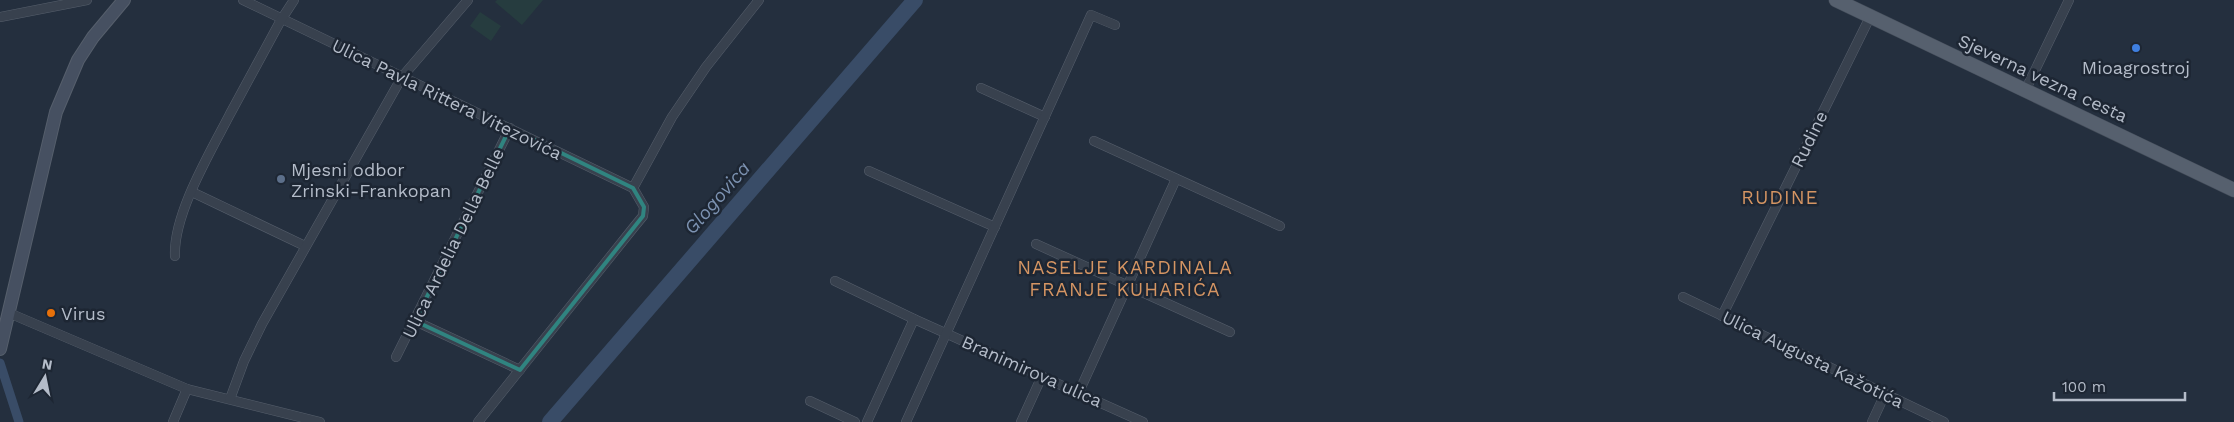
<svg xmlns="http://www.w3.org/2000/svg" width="2234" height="422" viewBox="0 0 2234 422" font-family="'Work Sans',sans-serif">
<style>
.green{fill:#263c3f}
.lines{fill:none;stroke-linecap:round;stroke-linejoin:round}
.canal{stroke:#394c67;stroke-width:9}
.river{stroke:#394c67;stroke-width:16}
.minor-casing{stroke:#565f6c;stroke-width:10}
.secondary-casing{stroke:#565f6c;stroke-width:14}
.primary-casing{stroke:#414a57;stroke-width:15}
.minor{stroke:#38414e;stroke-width:9}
.secondary{stroke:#465061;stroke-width:12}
.primary{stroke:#56606e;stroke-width:14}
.marked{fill:none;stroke:#308480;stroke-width:4;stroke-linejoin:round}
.shop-dot{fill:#3f7fe0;stroke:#1d2633;stroke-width:2}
.service-dot{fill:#5c6f8a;stroke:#1d2633;stroke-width:2}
.food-dot{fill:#e8710a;stroke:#1d2633;stroke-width:2}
.labels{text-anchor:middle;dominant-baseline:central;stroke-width:5;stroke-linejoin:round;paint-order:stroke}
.poi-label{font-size:18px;fill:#b4bcc9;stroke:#1d2633;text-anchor:start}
.street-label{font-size:18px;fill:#b4bcc9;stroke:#1d2633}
.neighbourhood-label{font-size:19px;letter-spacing:1px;fill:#d59563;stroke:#1d2633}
.water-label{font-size:19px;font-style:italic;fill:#7c92b1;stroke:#1d2633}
</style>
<rect width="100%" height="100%" fill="#242f3e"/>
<g class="green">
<polygon points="497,0 543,0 522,25 495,2"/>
<polygon points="480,12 501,26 491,41 470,26"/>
</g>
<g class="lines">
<polyline class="canal" points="0,363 19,422"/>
<polyline class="river" points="550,422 915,0"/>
<defs>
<g id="minor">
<polyline points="243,0 633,188 644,207 643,216 634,227 478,422"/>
<polyline points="0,17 87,0"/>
<polyline points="981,88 1045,117"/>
<polyline points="2025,91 2069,0"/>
<polyline points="1094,141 1280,226"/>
<polyline points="869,171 995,227"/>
<polyline points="633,188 672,117 706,67 759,0"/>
<polyline points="192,192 305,246"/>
<polyline points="1036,244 1230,332"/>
<path d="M 175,256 C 173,214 211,151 230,114 C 247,83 264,51 281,20 L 294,0"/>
<polyline points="835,281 914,319 1143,422"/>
<polyline points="1683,297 1944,422"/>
<polyline points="9,313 187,389 320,422"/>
<polyline points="1722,316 1870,17"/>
<polyline points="415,321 520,370"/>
<polyline points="396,357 510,128"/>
<polyline points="1079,392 1176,179"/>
<polyline points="230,399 244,361 262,324 402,77 468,0"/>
<polyline points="810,401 855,422"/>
<polyline points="173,422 187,389"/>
<polyline points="867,422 914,319"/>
<polyline points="906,422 1091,15 1115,25"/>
<polyline points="1021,422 1042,376"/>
<polyline points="1872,422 1885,394"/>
</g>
<polyline id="secondary" points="0,349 56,112 78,60 93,37 124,0"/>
<polyline id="primary" points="1836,0 2234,190"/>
</defs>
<use href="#minor" class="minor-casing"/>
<use href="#secondary" class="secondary-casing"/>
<use href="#primary" class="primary-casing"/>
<use href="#minor" class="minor"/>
<use href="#secondary" class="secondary"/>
<use href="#primary" class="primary"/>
</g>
<path class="marked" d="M 510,128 L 633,188 L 644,207 L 643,216 L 520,370 L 415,321 Z"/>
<circle class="shop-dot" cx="2136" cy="48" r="5"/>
<circle class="service-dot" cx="281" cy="179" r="5"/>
<circle class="food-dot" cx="51" cy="313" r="5"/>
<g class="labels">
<g class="poi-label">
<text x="2136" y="67" text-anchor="middle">Mioagrostroj</text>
<text x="291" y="169">Mjesni odbor<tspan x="291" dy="21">Zrinski-Frankopan</tspan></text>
<text x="61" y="313">Virus</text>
</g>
<g class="street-label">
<text transform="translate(2043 78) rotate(25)">Sjeverna vezna cesta</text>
<text transform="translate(447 99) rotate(26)">Ulica Pavla Rittera Vitezovića</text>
<text transform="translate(1809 139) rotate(-64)">Rudine</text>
<text transform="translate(453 243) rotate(-64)">Ulica Ardelia Della Belle</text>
<text transform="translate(1813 359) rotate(26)">Ulica Augusta Kažotića</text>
<text transform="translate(1032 371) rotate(24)">Branimirova ulica</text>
</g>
<g class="neighbourhood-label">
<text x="1780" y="197">RUDINE</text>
<text x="1125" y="267">NASELJE KARDINALA<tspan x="1125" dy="22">FRANJE KUHARIĆA</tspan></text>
</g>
<g class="water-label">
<text transform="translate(717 198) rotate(-49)">Glogovica</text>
</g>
</g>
<g transform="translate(45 377) rotate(10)" stroke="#1d2633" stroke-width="4" paint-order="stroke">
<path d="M0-4L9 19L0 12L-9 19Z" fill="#b4bcc9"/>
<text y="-8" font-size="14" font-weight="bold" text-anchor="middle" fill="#b4bcc9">N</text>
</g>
<path d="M2054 392v8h131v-8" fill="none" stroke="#b4bcc9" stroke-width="2.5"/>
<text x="2062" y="392" font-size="15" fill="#b4bcc9" stroke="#1d2633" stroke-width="4" paint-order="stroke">100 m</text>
</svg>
